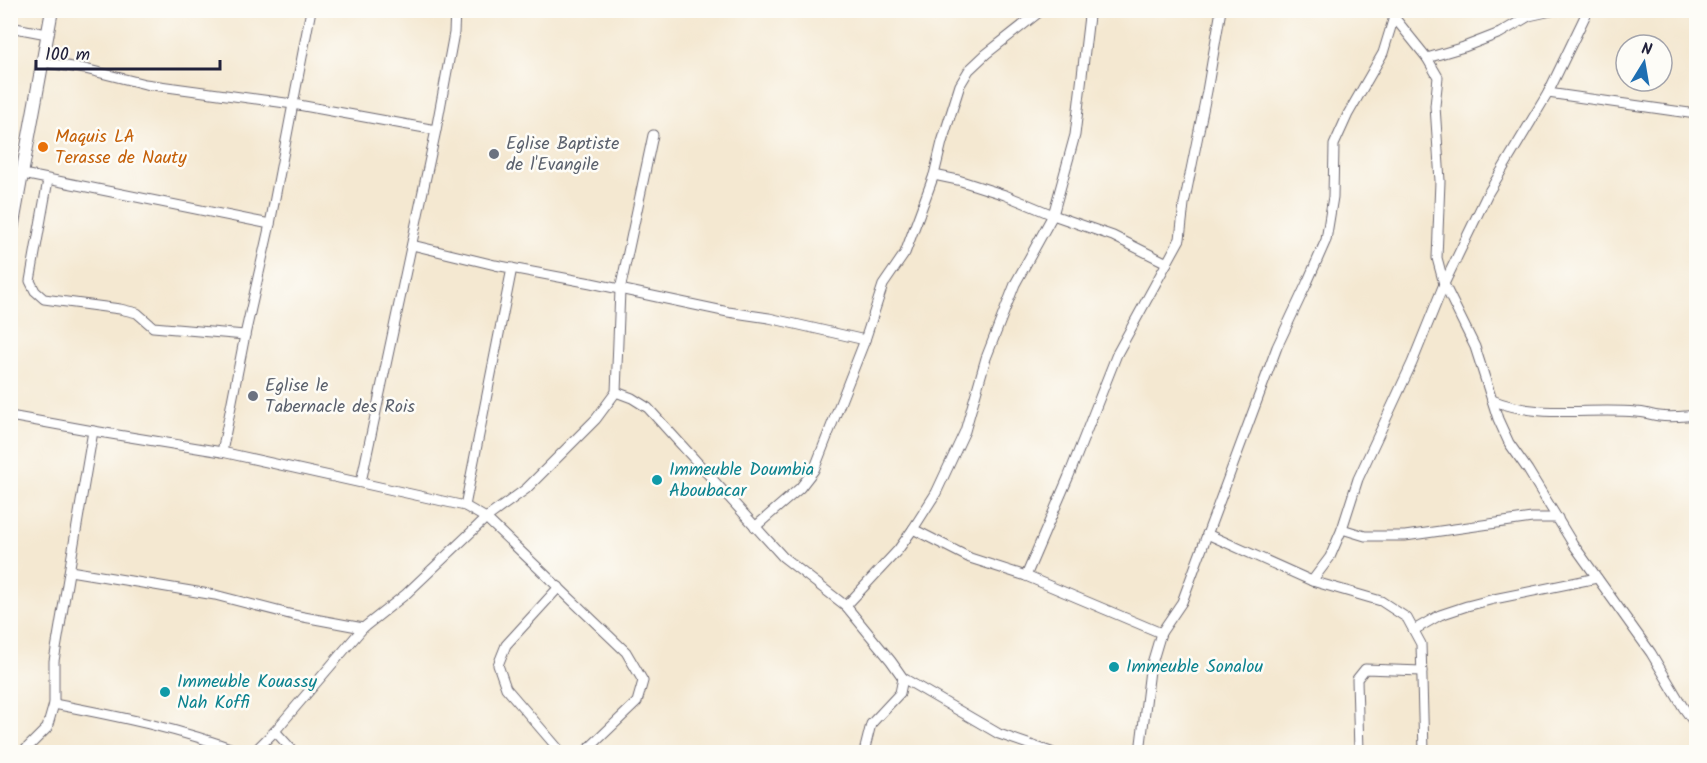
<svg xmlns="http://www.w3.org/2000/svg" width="1707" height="763" viewBox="0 0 1707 763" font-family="Kalam,sans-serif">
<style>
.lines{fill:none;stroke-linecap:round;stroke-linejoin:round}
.minor-casing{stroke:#6c6770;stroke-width:11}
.tertiary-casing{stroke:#6c6770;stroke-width:14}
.minor{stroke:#fff;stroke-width:9}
.tertiary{stroke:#fff;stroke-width:12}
.food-dot{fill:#e8710a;stroke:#fdfcf7;stroke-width:2}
.worship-dot{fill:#6b7280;stroke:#fdfcf7;stroke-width:2}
.culture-dot{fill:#0f9aa8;stroke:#fdfcf7;stroke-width:2}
.labels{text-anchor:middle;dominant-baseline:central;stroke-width:5;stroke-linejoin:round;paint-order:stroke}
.food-label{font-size:18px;fill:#c56008;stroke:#fdfcf7;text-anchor:start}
.worship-label{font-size:18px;fill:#5b616d;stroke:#fdfcf7;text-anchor:start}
.culture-label{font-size:18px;fill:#0d838f;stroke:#fdfcf7;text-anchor:start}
</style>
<rect width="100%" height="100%" fill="#fdfcf7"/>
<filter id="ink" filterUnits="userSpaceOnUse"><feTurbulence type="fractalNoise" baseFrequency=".0167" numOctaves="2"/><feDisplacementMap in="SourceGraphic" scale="12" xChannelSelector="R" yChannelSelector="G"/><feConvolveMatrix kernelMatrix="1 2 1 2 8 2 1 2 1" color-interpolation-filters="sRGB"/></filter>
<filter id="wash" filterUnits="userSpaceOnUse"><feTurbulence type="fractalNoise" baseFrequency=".008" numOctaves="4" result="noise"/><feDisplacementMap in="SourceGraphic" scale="24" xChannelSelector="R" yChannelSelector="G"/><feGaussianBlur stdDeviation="1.35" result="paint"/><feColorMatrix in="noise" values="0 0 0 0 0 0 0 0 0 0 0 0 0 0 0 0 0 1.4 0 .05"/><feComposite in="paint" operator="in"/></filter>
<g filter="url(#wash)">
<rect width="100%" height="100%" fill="#f4e8d1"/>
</g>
<g filter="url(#ink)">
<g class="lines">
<defs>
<g id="minor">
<polyline points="1391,10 1394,17 1427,58 1438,77 1435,106 1440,181 1437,258 1444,284 1475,347 1498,419 1509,443 1528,470 1573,544 1651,653 1683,707 1696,725"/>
<polyline points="10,27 47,34"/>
<polyline points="1427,58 1464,47 1500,33 1529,16 1556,10"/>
<polyline points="42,62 85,69 145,84 293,104 436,130"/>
<polyline points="1548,93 1696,114"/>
<polyline points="23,174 270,224"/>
<polyline points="934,175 958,180 1005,195 1053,215 1113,236 1167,263"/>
<polyline points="48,180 30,281 35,291 44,299 120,309 137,313 153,327 245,335"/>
<polyline points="412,245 495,265 591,283 728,312 769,318 865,340"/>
<polyline points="616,392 632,398 648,408 783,557 846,606 891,661 903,678 999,734 1051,752"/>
<path d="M 1492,400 C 1538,419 1588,408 1636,412 C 1644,412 1651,415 1659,416 C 1672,418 1684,416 1696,415"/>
<polyline points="10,416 93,431 222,452 465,506 486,518 626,652 643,681 637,702 585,752"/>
<polyline points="222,452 245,335 270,224 311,10"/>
<polyline points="361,482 436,130 454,33 455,10"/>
<polyline points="465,506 512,268"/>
<polyline points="755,527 800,488 814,470 865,340 883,285 905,253 934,175 942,142 960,85 969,70 986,54 1042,10"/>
<polyline points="913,529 970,558 1026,576 1161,633"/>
<polyline points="1342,529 1365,536 1405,536 1532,518 1558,518"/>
<polyline points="1207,534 1312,581 1381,601 1407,618 1421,644 1424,752"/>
<polyline points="70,571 215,595 293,615 363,628"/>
<polyline points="1026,576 1068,478 1117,354 1180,239 1184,204 1207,91 1221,10"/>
<polyline points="1312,581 1330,557 1342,529 1358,479 1412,363 1444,284 1487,195 1548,93 1588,10"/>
<polyline points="559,587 506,645 498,665 506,688 561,752"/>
<polyline points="846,606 898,550 913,529 936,493 965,431 986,358 1015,284 1053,215 1075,135 1089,16 1091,10"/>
<polyline points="1414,630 1440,615 1467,606 1494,599 1597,578"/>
<path d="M 54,704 C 117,716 181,729 241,752"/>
<polyline points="275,731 294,752"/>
<polyline points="23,752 47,728 54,704 54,661 93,431"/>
<polyline points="254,752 275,731 363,628 406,594 486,518 526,489 596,419 616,392 620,290 653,135"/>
<polyline points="864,752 871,724 900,693 903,678"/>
<polyline points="1140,752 1150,670 1161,633 1182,602 1277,347 1307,283 1326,240 1333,197 1334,145 1348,114 1383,53 1394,17"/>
<polyline points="1359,752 1357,679 1365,669 1422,671"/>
</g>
<polyline id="tertiary" points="10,240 52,10"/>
</defs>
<use href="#minor" class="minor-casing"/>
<use href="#tertiary" class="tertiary-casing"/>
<use href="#minor" class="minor"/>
<use href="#tertiary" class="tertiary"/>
</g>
</g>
<circle class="food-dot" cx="43" cy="147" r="6"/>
<g class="worship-dot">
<circle cx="494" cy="154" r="6"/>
<circle cx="253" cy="396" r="6"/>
</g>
<g class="culture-dot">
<circle cx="657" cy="480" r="6"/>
<circle cx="1114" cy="667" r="6"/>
<circle cx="165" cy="692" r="6"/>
</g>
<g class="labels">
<g class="food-label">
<text x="55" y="137">Maquis LA<tspan x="55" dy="21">Terasse de Nauty</tspan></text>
</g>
<g class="worship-label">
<text x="506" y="144">Eglise Baptiste<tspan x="506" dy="21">de l'Evangile</tspan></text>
<text x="265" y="386">Eglise le<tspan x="265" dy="21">Tabernacle des Rois</tspan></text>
</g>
<g class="culture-label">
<text x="669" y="470">Immeuble Doumbia<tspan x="669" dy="21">Aboubacar</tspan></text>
<text x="1126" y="667">Immeuble Sonalou</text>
<text x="177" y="682">Immeuble Kouassy<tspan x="177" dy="21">Nah Koffi</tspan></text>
</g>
</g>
<rect width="1707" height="763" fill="none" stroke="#fdfcf7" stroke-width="36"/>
<g transform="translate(1644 63) rotate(11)"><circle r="28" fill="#fdfcf7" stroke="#a5a5ac" stroke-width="1.5"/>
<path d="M0-4.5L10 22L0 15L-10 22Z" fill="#1f6fb2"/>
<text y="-9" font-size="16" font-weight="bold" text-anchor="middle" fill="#22223b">N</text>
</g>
<path d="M36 60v9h184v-9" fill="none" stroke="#22223b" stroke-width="3"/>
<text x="45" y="60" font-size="18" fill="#22223b" stroke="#fdfcf7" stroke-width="4.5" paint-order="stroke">100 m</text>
</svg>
